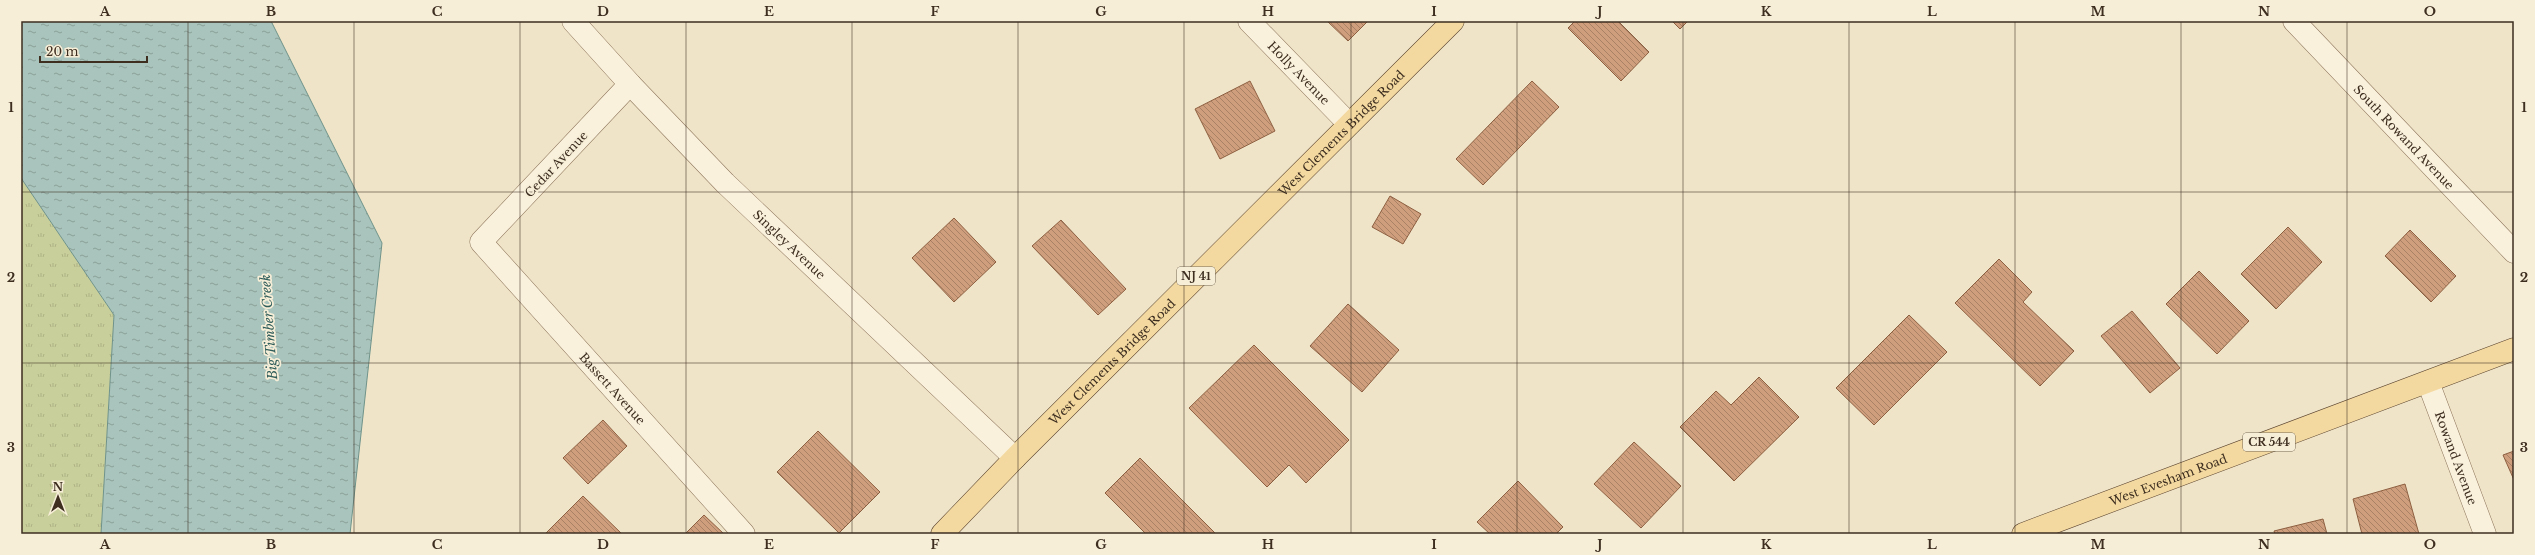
<svg xmlns="http://www.w3.org/2000/svg" width="2535" height="555" viewBox="0 0 2535 555" font-family="'Libre Baskerville',serif">
<style>
.grass{fill:url(#grass-tufts)}
.water{fill:url(#water-ripples);stroke:#6f938a}
.building{fill:url(#building-back-hatch);stroke:#8d5f41}
.lines{fill:none;stroke-linecap:round;stroke-linejoin:round}
.minor-casing{stroke:#8d765c;stroke-width:23}
.primary-casing{stroke:#5b4430;stroke-width:23}
.minor{stroke:#faf1dc;stroke-width:22}
.primary{stroke:#f3d9a0;stroke-width:22}
.grid{fill:none;stroke:#3d2e20;stroke-width:1;stroke-opacity:0.55}
.labels{text-anchor:middle;dominant-baseline:central;stroke-width:3.5;stroke-linejoin:round;paint-order:stroke}
.shield{fill:#f7eed8;stroke:#756857;stroke-width:1}
.shield-label{font-size:11px;font-weight:bold;fill:#3d2e20}
.street-label{font-size:12px;fill:#3d2e20;stroke:#f7eed8}
.water-label{font-size:13px;font-style:italic;fill:#2f5d5a;stroke:#f7eed8}
.neatline{fill:none;stroke:#3d2e20;stroke-width:1.5}
.grid-label{font-size:13px;text-anchor:middle;font-weight:bold;fill:#3d2e20}
</style>
<defs>
<pattern id="grass-tufts" width="24" height="20" patternUnits="userSpaceOnUse"><rect width="24" height="20" fill="#c9cf9b"/><path d="M3 7l-1-3M5 7V3M7 7l1-3M15 17l-1-3M17 17v-4M19 17l1-3" fill="none" stroke="#aeb285"/></pattern>
<pattern id="water-ripples" width="26" height="14" patternUnits="userSpaceOnUse"><rect width="26" height="14" fill="#a9c4bc"/><path d="M2 4q2-2 4 0t4 0M15 11q2-2 4 0t4 0" fill="none" stroke="#8ba098"/></pattern>
<pattern id="building-back-hatch" width="6" height="6" patternUnits="userSpaceOnUse"><rect width="6" height="6" fill="#cf9f7d"/><path d="M-1 5l2 2M0 0l6 6M5-1l2 2" fill="none" stroke="#a98266"/></pattern>
</defs>
<rect width="100%" height="100%" fill="#f0e4c8"/>
<polygon class="grass" points="21,178 114,315 101,534 21,534"/>
<polygon class="water" points="21,21 271,21 382,243 350,534 101,534 114,315 21,178"/>
<g class="building">
<polygon points="1327,21 1368,21 1348,41"/>
<polygon points="1575,21 1618,21 1649,52 1621,81 1568,28"/>
<polygon points="1672,21 1688,21 1680,29"/>
<polygon points="1250,81 1275,131 1220,159 1195,109"/>
<polygon points="1532,81 1559,107 1483,185 1456,159"/>
<polygon points="1390,196 1421,214 1403,244 1372,227"/>
<polygon points="954,218 996,262 954,302 912,258"/>
<polygon points="1061,220 1126,289 1098,315 1032,246"/>
<polygon points="2288,227 2322,262 2276,309 2241,274"/>
<polygon points="2410,230 2456,276 2431,302 2385,256"/>
<polygon points="1999,259 2032,292 2023,302 2074,351 2040,386 1955,303"/>
<polygon points="2199,271 2249,321 2217,354 2166,304"/>
<polygon points="1348,304 1399,350 1362,392 1310,346"/>
<polygon points="2132,311 2180,368 2150,393 2101,336"/>
<polygon points="1909,315 1947,352 1874,425 1836,388"/>
<polygon points="1254,345 1349,440 1306,483 1289,465 1267,487 1189,408"/>
<polygon points="1759,377 1799,417 1734,481 1680,427 1716,391 1731,405"/>
<polygon points="603,420 627,446 588,484 563,458"/>
<polygon points="818,431 880,492 839,533 777,472"/>
<polygon points="1634,442 1681,486 1641,528 1594,484"/>
<polygon points="2514,451 2514,480 2503,455"/>
<polygon points="1140,458 1216,534 1146,534 1105,493"/>
<polygon points="1518,481 1563,527 1556,534 1490,534 1477,522"/>
<polygon points="2405,484 2419,534 2362,534 2353,499"/>
<polygon points="583,496 622,534 545,534"/>
<polygon points="704,515 724,534 685,534"/>
<polygon points="2323,519 2327,534 2275,534 2274,531"/>
</g>
<g class="lines">
<defs>
<g id="minor">
<path id="s1" d="M 573,21 L 630,84 L 725,183 L 1015,458"/>
<path id="s2" d="M 1249,21 L 1349,124"/>
<path id="s3" d="M 2294,21 L 2514,252"/>
<path id="s4" d="M 630,84 L 481,242 L 744,534"/>
<path id="s5" d="M 2428,382 L 2485,534"/>
</g>
<g id="primary">
<path id="s6" d="M 942,534 L 1015,458 L 1453,21"/>
<path id="s7" d="M 2023,534 L 2514,349"/>
</g>
</defs>
<use href="#minor" class="minor-casing"/>
<use href="#primary" class="primary-casing"/>
<use href="#minor" class="minor"/>
<use href="#primary" class="primary"/>
</g>
<path class="grid" d="M 188,21 L 188,534M 354,21 L 354,534M 520,21 L 520,534M 686,21 L 686,534M 852,21 L 852,534M 1018,21 L 1018,534M 1184,21 L 1184,534M 1351,21 L 1351,534M 1517,21 L 1517,534M 1683,21 L 1683,534M 1849,21 L 1849,534M 2015,21 L 2015,534M 2181,21 L 2181,534M 2347,21 L 2347,534M 21,192 L 2514,192M 21,363 L 2514,363"/>
<g class="labels">
<g class="shield">
<rect x="1177" y="267" width="38" height="18" rx="3"/>
<rect x="2243" y="433" width="52" height="18" rx="3"/>
</g>
<g class="shield-label">
<text x="1196" y="276">NJ 41</text>
<text x="2269" y="442">CR 544</text>
</g>
<g class="street-label">
<text stroke="none"><textPath href="#s2" startOffset="72">Holly Avenue</textPath></text>
<text stroke="none"><textPath href="#s6" startOffset="566">West Clements Bridge Road</textPath></text>
<text stroke="none"><textPath href="#s3" startOffset="160">South Rowand Avenue</textPath></text>
<text transform="translate(556 164) rotate(-47)">Cedar Avenue</text>
<text stroke="none"><textPath href="#s1" startOffset="311">Singley Avenue</textPath></text>
<text stroke="none"><textPath href="#s6" startOffset="242">West Clements Bridge Road</textPath></text>
<text stroke="none"><textPath href="#s4" startOffset="414">Bassett Avenue</textPath></text>
<text stroke="none"><textPath href="#s5" startOffset="81">Rowand Avenue</textPath></text>
<text stroke="none"><textPath href="#s7" startOffset="155">West Evesham Road</textPath></text>
</g>
<g class="water-label">
<text transform="translate(269 327) rotate(-94)">Big Timber Creek</text>
</g>
</g>
<rect width="2535" height="555" fill="none" stroke="#f7eed8" stroke-width="44"/>
<g transform="translate(58 497)" stroke="#f7eed8" stroke-width="3" paint-order="stroke">
<path d="M0-3L7 15L0 10L-7 15Z" fill="#3d2e20"/>
<text y="-6" font-size="11" font-weight="bold" text-anchor="middle" fill="#3d2e20">N</text>
</g>
<path d="M40 56v6h107v-6" fill="none" stroke="#3d2e20" stroke-width="2"/>
<text x="46" y="56" font-size="12" fill="#3d2e20" stroke="#f7eed8" stroke-width="3" paint-order="stroke">20 m</text>
<rect x="22" y="22" width="2491" height="511" class="neatline"/>
<g class="grid-label">
<text x="105" y="16">A</text>
<text x="271" y="16">B</text>
<text x="437" y="16">C</text>
<text x="603" y="16">D</text>
<text x="769" y="16">E</text>
<text x="935" y="16">F</text>
<text x="1101" y="16">G</text>
<text x="1268" y="16">H</text>
<text x="1434" y="16">I</text>
<text x="1600" y="16">J</text>
<text x="1766" y="16">K</text>
<text x="1932" y="16">L</text>
<text x="2098" y="16">M</text>
<text x="2264" y="16">N</text>
<text x="2430" y="16">O</text>
<text x="11" y="112">1</text>
<text x="2524" y="112">1</text>
<text x="11" y="282">2</text>
<text x="2524" y="282">2</text>
<text x="11" y="452">3</text>
<text x="2524" y="452">3</text>
<text x="105" y="549">A</text>
<text x="271" y="549">B</text>
<text x="437" y="549">C</text>
<text x="603" y="549">D</text>
<text x="769" y="549">E</text>
<text x="935" y="549">F</text>
<text x="1101" y="549">G</text>
<text x="1268" y="549">H</text>
<text x="1434" y="549">I</text>
<text x="1600" y="549">J</text>
<text x="1766" y="549">K</text>
<text x="1932" y="549">L</text>
<text x="2098" y="549">M</text>
<text x="2264" y="549">N</text>
<text x="2430" y="549">O</text>
</g>
</svg>
